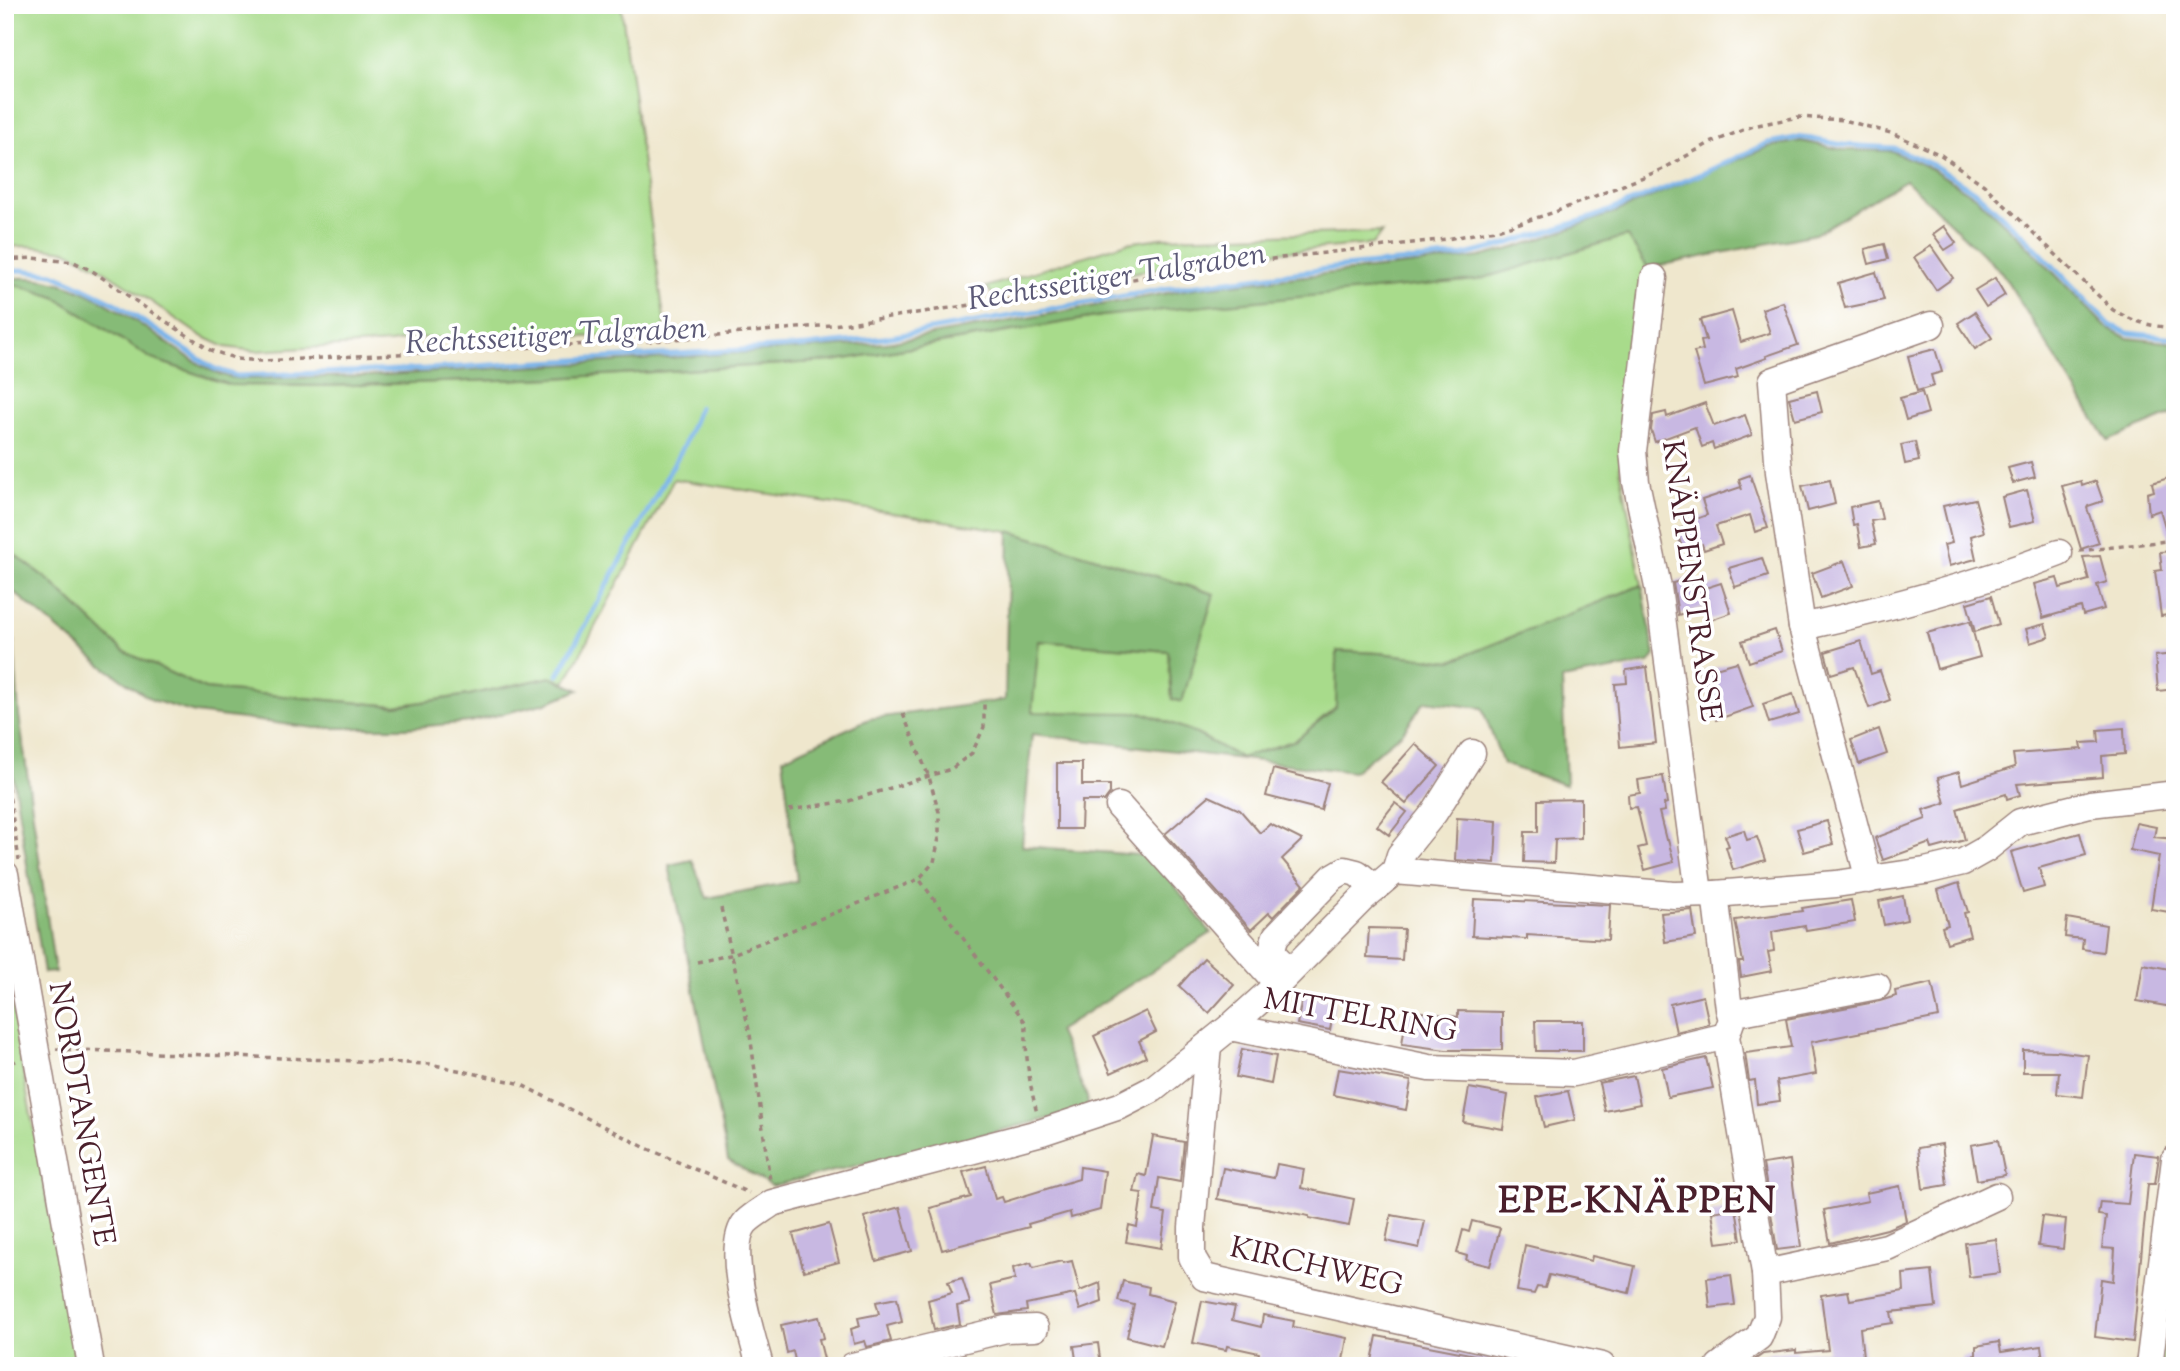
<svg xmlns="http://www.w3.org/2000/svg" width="2180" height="1371" viewBox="0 0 2180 1371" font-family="'Sorts Mill Goudy',serif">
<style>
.green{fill:#a8db8b;stroke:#797d5b;stroke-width:2}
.forest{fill:#86bb77;stroke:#686d51;stroke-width:2}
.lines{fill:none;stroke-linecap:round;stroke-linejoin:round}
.stream{stroke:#78b3ea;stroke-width:5}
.building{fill:#c8b8e2}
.minor-casing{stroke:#9c837c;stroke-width:29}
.path{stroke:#9c837c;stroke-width:3.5;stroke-dasharray:5 5;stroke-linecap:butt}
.minor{stroke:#fff;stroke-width:26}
.labels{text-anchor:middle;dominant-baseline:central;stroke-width:7;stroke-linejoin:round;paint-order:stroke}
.street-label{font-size:30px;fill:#4a1f2b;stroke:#fff}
.water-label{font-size:32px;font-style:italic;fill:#5c5a77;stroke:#fff}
.district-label{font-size:37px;font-weight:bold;letter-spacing:2px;fill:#4a1f2b;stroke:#fff}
</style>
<rect width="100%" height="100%" fill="#fff"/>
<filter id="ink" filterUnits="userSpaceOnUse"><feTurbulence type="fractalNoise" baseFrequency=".0143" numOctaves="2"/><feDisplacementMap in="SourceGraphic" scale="14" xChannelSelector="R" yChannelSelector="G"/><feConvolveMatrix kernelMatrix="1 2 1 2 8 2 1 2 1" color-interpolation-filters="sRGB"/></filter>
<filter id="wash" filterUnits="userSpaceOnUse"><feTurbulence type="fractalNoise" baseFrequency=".00686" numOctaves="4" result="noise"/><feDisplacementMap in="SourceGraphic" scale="28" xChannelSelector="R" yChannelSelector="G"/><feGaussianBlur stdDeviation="1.57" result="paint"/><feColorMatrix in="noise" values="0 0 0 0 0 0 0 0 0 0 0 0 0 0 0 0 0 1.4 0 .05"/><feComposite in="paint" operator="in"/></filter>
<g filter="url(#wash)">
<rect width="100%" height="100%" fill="#efe7cd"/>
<g class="green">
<polygon points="5,5 621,5 665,325 663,331 654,334 553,338 414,338 391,343 255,351 225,347 199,335 146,298 95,265 67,251 28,246 5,247"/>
<polygon points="1382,232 1373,244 1222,257 995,297 986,287 1127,243 1161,238"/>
<polygon points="1628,236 1648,268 1620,468 1642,585 1451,661 1379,653 1337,651 1337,706 1296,740 1241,758 1191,731 1144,713 1031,713 1038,641 1168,651 1172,698 1214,594 1009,531 674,479 565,683 551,677 469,695 396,706 205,689 123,651 51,582 14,554 5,485 5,287 14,283 55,297 152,359 230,385 325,386 555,378 833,361 1102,316 1607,241"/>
<polygon points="5,955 23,1072 78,1366 5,1366 5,1047 7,1049 5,1038"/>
<polygon points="2175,1231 2175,1359 2158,1361"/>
</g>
<g class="forest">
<path d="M 1801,141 L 1844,150 L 1892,151 L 1932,169 L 1976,197 L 2024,242 L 2106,327 L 2127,338 L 2175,343 L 2175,413 L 2108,441 L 2002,273 L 1906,180 L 1815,234 L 1648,268 L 1627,236 L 1477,280 L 1102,316 L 833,361 L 555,378 L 325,386 L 230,385 L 152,359 L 55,297 L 14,284 L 5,287 L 5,279 C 69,269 126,315 176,349 C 198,363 217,378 244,379 L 367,376 L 624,361 L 886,343 L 1196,288 L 1480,257 L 1514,248 L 1611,214 L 1768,147 Z"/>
<polygon points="5,485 14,554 51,582 123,651 205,689 396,706 469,695 551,677 579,690 546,703 470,722 406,728 315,728 195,713 152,700 100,664 10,589 19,715 55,972 44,973 5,725"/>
<polygon points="1009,531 1214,594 1182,702 1172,699 1168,651 1039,641 1032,712 1144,713 1191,731 1241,758 1296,740 1336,707 1337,651 1379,653 1451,661 1642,585 1655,655 1649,663 1562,679 1566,785 1503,764 1482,708 1425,701 1402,733 1353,772 1032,734 1022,846 1152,856 1211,933 1058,1031 1087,1097 1088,1109 772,1186 728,1160 669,865 692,860 707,898 797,881 783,758 869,719 1005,700"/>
</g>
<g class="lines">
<g class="stream">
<polyline points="5,272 21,270 53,274 74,283 115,303 213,368 237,376 426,369 807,346 884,338 1164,289 1343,267 1461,256 1494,248 1594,217 1706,172 1768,143 1801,137 1843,145 1894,148 1935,166 1977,193 2029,241 2110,325 2128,333 2175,338"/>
<polyline points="558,675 684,445 699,407"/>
</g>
</g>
<g id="blocks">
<g class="building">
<polygon points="1944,226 1956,243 1945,250 1933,234"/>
<polygon points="1884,244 1888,259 1869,264 1865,249"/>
<polygon points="1931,246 1953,278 1936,290 1914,257"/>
<polygon points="1876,272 1884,300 1845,308 1838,283"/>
<polygon points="1995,278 2005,295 1986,307 1975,290"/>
<polygon points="1783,302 1798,345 1766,356 1767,358 1736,369 1738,377 1704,386 1694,352 1703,350 1701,341 1706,340 1700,320 1732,311 1741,342 1770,333 1762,309"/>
<polygon points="1975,312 1992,338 1975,349 1958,323"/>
<polygon points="1935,349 1942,372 1931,375 1934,386 1917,391 1908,356"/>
<polygon points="1817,391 1822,412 1795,419 1789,398"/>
<polygon points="1922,392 1928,413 1906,420 1900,398"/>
<polygon points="1705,403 1714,426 1745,415 1752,435 1714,449 1712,443 1702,447 1695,427 1655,442 1651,430 1653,415 1666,412 1667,417"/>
<polygon points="1915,442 1919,461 1905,464 1901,445"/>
<polygon points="2031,462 2035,477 2013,483 2008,468"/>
<polygon points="1750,475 1768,528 1755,532 1750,515 1716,526 1722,544 1704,550 1702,544 1683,550 1676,530 1695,524 1693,520 1707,515 1702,500 1741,487 1742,490 1739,479"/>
<polygon points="2175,476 2175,547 2171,547 2160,510 2149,514 2147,493 2154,491 2152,483"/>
<polygon points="1830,480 1835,504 1808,511 1802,486"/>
<polygon points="2081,481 2082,486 2096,481 2103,501 2088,506 2087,508 2099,543 2081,549 2062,486"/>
<polygon points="2027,490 2035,521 2009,527 2002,497"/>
<polygon points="1975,499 1984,532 1971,536 1976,559 1949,566 1944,545 1952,543 1943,506"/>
<polygon points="1878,501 1882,519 1871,521 1876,544 1861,547 1857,524 1853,525 1850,507"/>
<polygon points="2175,551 2175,614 2161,616 2155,571 2162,570 2160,552"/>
<polygon points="2100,556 2107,582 2097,585 2104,609 2083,615 2081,607 2043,618 2034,584 2057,578 2060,588 2089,580 2083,557"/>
<polygon points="1762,558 1768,576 1735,587 1729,568"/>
<polygon points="1844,561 1853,586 1821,598 1812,573"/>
<polygon points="1693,577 1696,591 1721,583 1731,613 1708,621 1704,607 1678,615 1673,583"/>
<polygon points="1991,596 1999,624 1975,632 1967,603"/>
<polygon points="1970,621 1980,657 1937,669 1927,633"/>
<polygon points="2045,624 2049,637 2030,643 2026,629"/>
<polygon points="1775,630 1782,651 1749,662 1742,641"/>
<polygon points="1861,641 1871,674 1880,671 1890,700 1869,708 1854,667 1831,674 1825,652"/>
<polygon points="2175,654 2175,689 2158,691 2155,656"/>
<polygon points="1737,662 1753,707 1716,720 1701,672"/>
<polygon points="1647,667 1656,743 1620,747 1615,684 1627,683 1626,670"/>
<polygon points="1793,694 1799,714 1769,723 1763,704"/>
<polygon points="2124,728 2125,754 2102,756 2103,777 2017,784 2020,795 2007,799 2006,794 1957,809 1965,840 1932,849 1930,843 1883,860 1875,838 1926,819 1923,810 1945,803 1938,778 1959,772 1962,784 2015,767 2013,754 2082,749 2081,743 2099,742 2098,730"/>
<polygon points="1879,729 1887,754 1859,764 1851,740"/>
<polygon points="1415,744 1439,766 1406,804 1381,782"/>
<polygon points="1057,763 1082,763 1082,785 1110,785 1110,793 1104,801 1082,801 1081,829 1057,829"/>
<polygon points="1273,769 1328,783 1321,810 1266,796"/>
<polygon points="1663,776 1667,803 1664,804 1665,811 1659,812 1666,840 1668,840 1674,862 1645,870 1638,848 1646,846 1637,807 1629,808 1628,795 1640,793 1638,780"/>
<polygon points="1209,796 1240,810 1260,833 1270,824 1302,840 1282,859 1304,885 1273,917 1269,913 1251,930 1165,834"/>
<polygon points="1581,799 1581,838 1555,839 1554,863 1524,862 1525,832 1538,832 1538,800"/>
<polygon points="1395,803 1407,812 1389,835 1377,826"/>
<polygon points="1457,818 1497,821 1495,863 1455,860"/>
<polygon points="1827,821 1833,844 1804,852 1797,829"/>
<polygon points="2136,823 2156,827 2154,837 2175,839 2175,913 2151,909 2159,856 2130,850"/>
<polygon points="1744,830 1747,840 1757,837 1765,860 1733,870 1726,847 1729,846 1725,836"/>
<polygon points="2080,833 2086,855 2039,868 2044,887 2023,893 2011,852"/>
<polygon points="1959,883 1968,912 1964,913 1970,936 1947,943 1942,927 1948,925 1938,890"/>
<polygon points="1903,896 1907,920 1884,925 1879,901"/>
<polygon points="1474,899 1610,905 1608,940 1527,935 1527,939 1472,936"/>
<polygon points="1851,900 1855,922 1806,930 1805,926 1772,932 1774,951 1768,952 1772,971 1741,977 1739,962 1743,962 1735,920 1803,911 1802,908"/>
<polygon points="1692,910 1696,937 1665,942 1661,913"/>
<polygon points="2067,918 2106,925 2103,952 2082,949 2083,939 2065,937"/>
<polygon points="1369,928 1404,929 1402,960 1367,958"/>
<polygon points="1204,958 1234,985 1209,1013 1179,986"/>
<polygon points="2143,964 2175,970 2172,1007 2137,1001"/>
<polygon points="1932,983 1939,1017 1811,1042 1816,1074 1777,1081 1780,1101 1757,1104 1755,1080 1749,1081 1745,1053 1791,1047 1786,1019 1880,1001 1896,996 1895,991"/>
<polygon points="1303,995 1335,1002 1330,1030 1297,1024"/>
<polygon points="1703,996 1709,1024 1676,1032 1670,1004"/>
<polygon points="1407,1010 1458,1017 1458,1011 1502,1012 1502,1050 1446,1050 1402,1044"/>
<polygon points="1146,1011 1156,1032 1139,1041 1146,1057 1111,1073 1094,1036"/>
<polygon points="1535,1021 1583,1021 1583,1051 1536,1051"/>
<polygon points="1242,1049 1276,1056 1271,1084 1236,1077"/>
<polygon points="2023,1050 2055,1051 2088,1055 2083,1097 2057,1094 2059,1072 2023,1072"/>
<polygon points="1706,1058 1713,1088 1668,1097 1662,1068"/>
<polygon points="1338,1069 1411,1081 1406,1110 1333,1095"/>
<polygon points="1634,1076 1640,1104 1605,1111 1599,1083"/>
<polygon points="1469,1088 1508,1095 1503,1129 1463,1122"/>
<polygon points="1568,1091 1575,1120 1544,1127 1537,1097"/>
<polygon points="1153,1136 1184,1142 1180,1182 1159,1178 1154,1211 1166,1213 1161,1248 1126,1242 1129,1225 1137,1227 1142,1193 1134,1192 1138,1174 1146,1176"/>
<polygon points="1998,1140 2005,1175 1977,1180 1971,1145"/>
<polygon points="1942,1144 1947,1185 1923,1189 1918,1148"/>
<polygon points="2134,1153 2159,1156 2155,1184 2148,1184 2133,1342 2095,1337 2101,1279 2113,1281 2115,1249 2102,1248 2106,1216 2098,1215 2100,1202 2128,1204"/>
<polygon points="1790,1160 1801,1247 1777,1250 1763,1164"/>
<polygon points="1277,1164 1304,1169 1301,1188 1354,1199 1349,1226 1309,1218 1309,1216 1217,1199 1223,1168 1274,1178"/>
<polygon points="986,1166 995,1199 1002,1197 1004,1202 1079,1179 1080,1167 1105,1171 1100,1210 1071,1218 1070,1212 1028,1224 1029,1227 942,1250 930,1208 971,1197 963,1172"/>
<polygon points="1900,1186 1906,1221 1887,1229 1830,1243 1824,1210 1868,1201 1866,1193"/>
<polygon points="900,1207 912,1251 876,1261 864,1217"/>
<polygon points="1736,1208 1741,1240 1717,1243 1712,1212"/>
<polygon points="1391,1215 1425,1221 1419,1248 1386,1241"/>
<polygon points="2042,1216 2066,1219 2063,1249 2038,1246"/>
<polygon points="1472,1221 1500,1228 1490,1266 1466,1260 1467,1256 1457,1253 1463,1230 1469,1232"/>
<polygon points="829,1224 839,1262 804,1271 793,1234"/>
<polygon points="1996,1239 2000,1273 1969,1277 1965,1243"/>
<polygon points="1525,1245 1591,1261 1592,1256 1635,1266 1629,1293 1549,1275 1545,1288 1537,1287 1534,1294 1517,1291"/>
<polygon points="1062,1261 1063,1263 1072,1261 1080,1291 1100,1283 1102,1302 1080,1310 1075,1294 1026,1304 1027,1311 997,1315 990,1285 1015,1279 1013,1268 1031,1263 1033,1268"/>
<polygon points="1932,1271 1936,1307 1891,1312 1893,1323 1860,1328 1864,1366 1746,1366 1763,1354 1796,1350 1796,1353 1828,1350 1821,1295 1848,1291 1850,1300 1904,1291 1903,1274"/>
<polygon points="1731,1275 1735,1305 1710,1308 1707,1278"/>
<polygon points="962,1278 970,1303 957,1306 960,1324 934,1330 928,1300 952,1293 948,1282"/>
<polygon points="1123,1281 1149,1287 1148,1294 1175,1301 1162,1346 1127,1337 1134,1305 1118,1301"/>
<polygon points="897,1298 902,1322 887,1326 891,1341 867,1347 865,1341 854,1344 851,1329 860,1326 858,1318 879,1314 876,1302"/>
<polygon points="1202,1301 1235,1307 1232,1320 1261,1327 1263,1315 1294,1321 1293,1327 1347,1338 1342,1366 1301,1366 1285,1363 1285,1366 1257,1366 1259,1353 1227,1346 1226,1350 1193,1343"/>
<polygon points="819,1317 824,1338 819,1339 824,1359 796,1365 793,1351 787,1353 781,1325"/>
<polygon points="1377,1336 1496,1359 1495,1366 1371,1366"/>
<polygon points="1999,1342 2001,1352 2041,1346 2044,1366 1963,1366 1962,1357 1976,1355 1976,1346"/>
<polygon points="1098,1343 1101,1366 1077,1366 1074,1346"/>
</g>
</g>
</g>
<g filter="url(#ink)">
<use href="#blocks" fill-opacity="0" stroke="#9c837c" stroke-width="2"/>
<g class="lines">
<defs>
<g id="minor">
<polyline points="1654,278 1633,451 1636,482 1658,587 1699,893"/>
<path d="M 1802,627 C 1889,608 1976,585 2059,553"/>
<polyline points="1119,806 1278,984"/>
<polyline points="1395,871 1400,855 1434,813 1472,753"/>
<polyline points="5,874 91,1366"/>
<polyline points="1869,880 1802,627 1779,472 1772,381 1931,325"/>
<polyline points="1715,894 1729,1009 1732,1019 1726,1036 1765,1273 1767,1317 1759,1337 1719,1366"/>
<path d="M 1290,971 C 1277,957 1268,956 1276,936 L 1333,877 L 1345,870 L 1357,873 L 1375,888"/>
<polyline points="1731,1014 1877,986"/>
<polyline points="1230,1027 1429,1068 1574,1073 1726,1036"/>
<polyline points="1208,1046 1192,1227 1192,1257 1204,1277 1602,1366"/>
<polyline points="1765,1273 1887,1247 1997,1196"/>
<path d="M 760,1366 C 752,1335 723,1247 746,1222 C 753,1215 764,1209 772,1203 L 1042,1132 L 1120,1106 L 1153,1089 L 1230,1027 L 1278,984 L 1362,899 L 1395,871 L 1674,895 L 1715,894 L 1836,884 L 1925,871 L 1963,862 L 1986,849 L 2020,822 L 2090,804 L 2168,795 L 2175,796"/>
<polyline points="853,1366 1006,1329 1035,1328"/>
<polyline points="2149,1366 2175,1159"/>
</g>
</defs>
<use href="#minor" class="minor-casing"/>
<g class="path">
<path d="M 5,260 L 32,258 L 74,262 L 94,272 L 153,313 L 210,350 L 237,359 L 261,361 L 652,341 L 842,324 L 1025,297 L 1211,266 L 1447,239 L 1500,229 L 1555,212 L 1661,170 L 1708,144 L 1753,126 L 1798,117 L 1844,120 L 1894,134 L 1941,155 L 1984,185 L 2113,310 C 2136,323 2149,326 2175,328"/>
<polyline points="2079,551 2175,540"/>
<polyline points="903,714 929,777 939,812 939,838 934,862 919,879"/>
<polyline points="5,720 13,719"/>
<polyline points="5,768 19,860"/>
<polyline points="789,810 849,801 951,769 972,753 984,727 984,703"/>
<polyline points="721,908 750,1034 770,1181"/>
<path d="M 697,962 L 730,955 L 919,879 L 1026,1023 C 1025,1054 1029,1083 1037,1113"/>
<polyline points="56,1049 430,1064 518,1083 644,1147 749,1193"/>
<polyline points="5,1066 16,1061"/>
</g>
<use href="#minor" class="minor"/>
</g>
</g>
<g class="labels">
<g class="street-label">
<text transform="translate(1690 581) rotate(82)">KNÄPPENSTRASSE</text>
<text transform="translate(1360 1017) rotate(10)">MITTELRING</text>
<text transform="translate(80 1114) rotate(80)">NORDTANGENTE</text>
<text transform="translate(1316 1268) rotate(13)">KIRCHWEG</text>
</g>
<g class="water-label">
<text transform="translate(1117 278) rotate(-9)">Rechtsseitiger Talgraben</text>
<text transform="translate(556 337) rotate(-3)">Rechtsseitiger Talgraben</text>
</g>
<g class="district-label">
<text x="1638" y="1203">EPE-KNÄPPEN</text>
</g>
</g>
<rect width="2180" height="1371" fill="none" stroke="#fff" stroke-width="28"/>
</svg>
